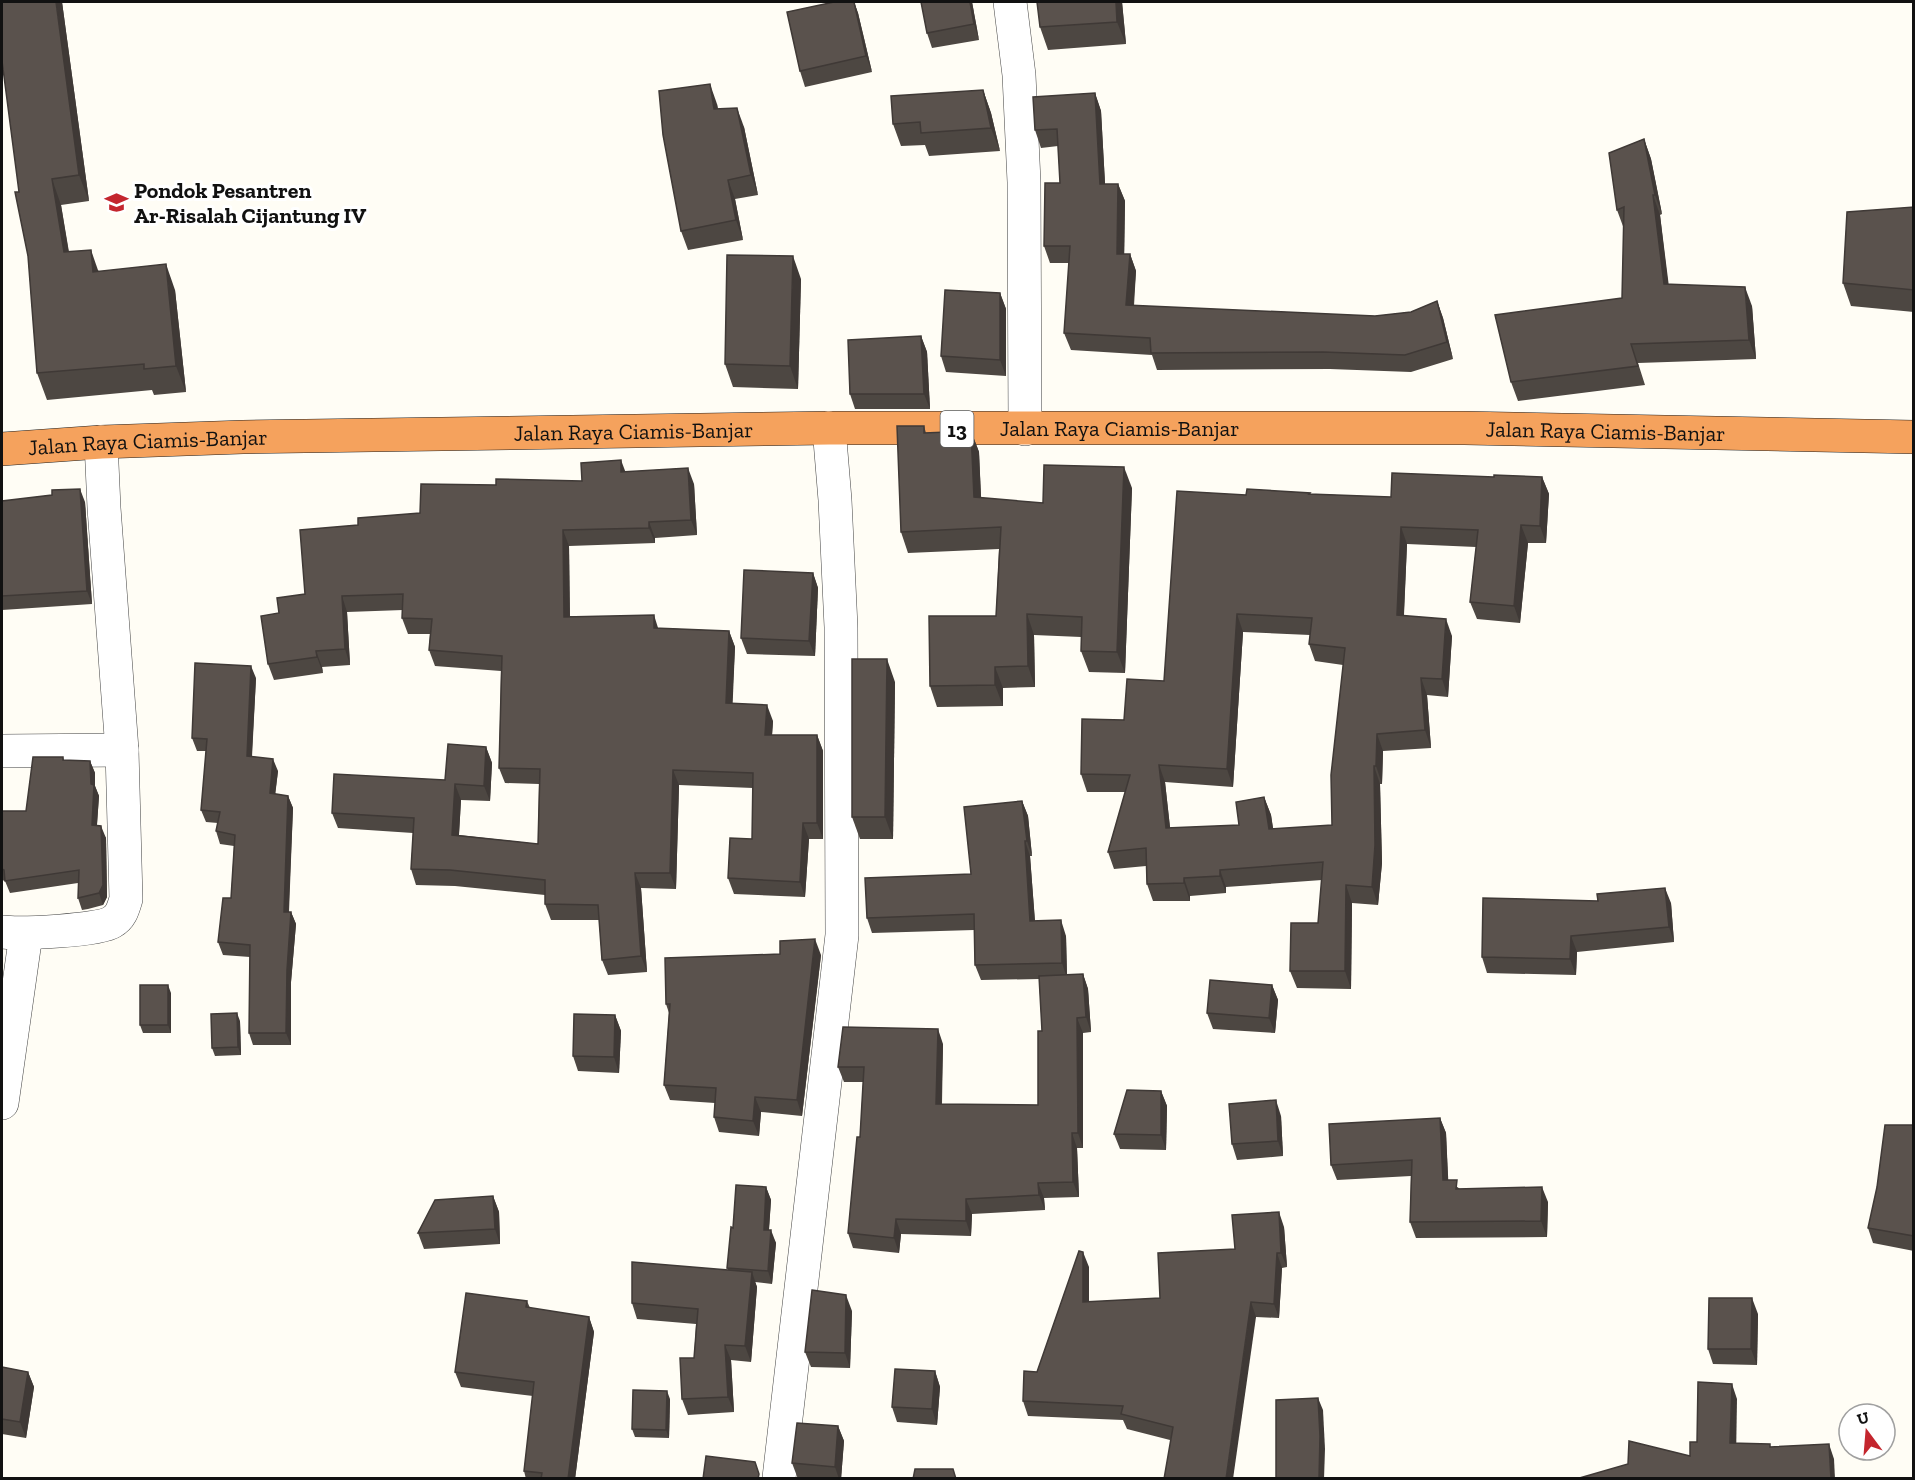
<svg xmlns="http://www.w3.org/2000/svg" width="1915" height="1480" viewBox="0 0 1915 1480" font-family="'Zilla Slab',serif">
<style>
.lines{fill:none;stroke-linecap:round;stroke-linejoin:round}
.street-casing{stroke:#444;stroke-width:34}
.highway-casing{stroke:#222;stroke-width:34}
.street{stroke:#fff;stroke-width:33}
.highway{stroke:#f5a25d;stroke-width:33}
.wall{fill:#4d4742;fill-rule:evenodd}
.shaded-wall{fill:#3f3936}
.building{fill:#5a524d;stroke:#3f3936;stroke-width:1.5;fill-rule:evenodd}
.labels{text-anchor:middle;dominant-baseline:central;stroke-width:6;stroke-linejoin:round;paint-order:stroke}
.shield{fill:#fff;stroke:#585858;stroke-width:1.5}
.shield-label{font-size:21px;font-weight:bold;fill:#111}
.poi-label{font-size:22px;font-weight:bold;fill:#111;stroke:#fff;text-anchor:start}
.street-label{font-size:22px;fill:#111;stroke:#fff}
</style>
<rect width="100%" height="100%" fill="#fffdf5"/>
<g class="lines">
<defs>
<g id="street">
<polyline points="1010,2 1019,75 1024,182 1025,429"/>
<polyline points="2,751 122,750"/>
<path d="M 2,932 C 20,934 98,931 112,922 C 121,917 123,909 126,899 L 122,750 L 104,508 L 101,442"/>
<polyline points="2,1103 26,934"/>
<polyline points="779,1478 842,935 841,627 835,500 829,428"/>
</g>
<g id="highway">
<path id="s1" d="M 2,449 L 101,442 L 243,437 L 829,428 L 1464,428 L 1914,437"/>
</g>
</defs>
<use href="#street" class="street-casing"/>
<use href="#highway" class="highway-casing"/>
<use href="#street" class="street"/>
<use href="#highway" class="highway"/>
</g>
<g class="wall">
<polygon points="62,2 89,201 61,205 69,252 99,271 175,290 186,392 154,395 152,390 47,400 37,373 28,256 19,192"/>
<polygon points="834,2 854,2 858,13 872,72 805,87 800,71"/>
<polygon points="972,2 979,40 932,48 927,33"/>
<polygon points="1122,2 1126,44 1048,50 1040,27"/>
<polygon points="983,90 991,113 1000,151 929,156 925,145 901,146 893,124"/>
<polygon points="1095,93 1101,111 1105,184 1118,184 1125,201 1124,254 1130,254 1136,271 1134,306 1375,316 1411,312 1437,301 1443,318 1453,359 1411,372 1330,369 1157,370 1152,355 1071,350 1064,333 1069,263 1050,263 1044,246 1060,183 1058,146 1041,148 1035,130"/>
<polygon points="717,104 718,109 744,127 758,195 735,199 743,240 688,250 681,231"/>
<polygon points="1644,139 1651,159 1662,214 1660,215 1668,284 1752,306 1756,359 1638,363 1645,385 1518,401 1511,382 1622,298 1624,229 1617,210"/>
<polygon points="1914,207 1914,312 1851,306 1843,283"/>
<polygon points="801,279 798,389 733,387 725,364"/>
<polygon points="1000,293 1006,309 1006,376 946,372 941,356"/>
<polygon points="921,336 927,352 930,409 855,409 850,394"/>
<polygon points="924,426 926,433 971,431 979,452 981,498 1043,503 1132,488 1125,673 1089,672 1081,651 1081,637 1034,635 1035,687 1003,688 1003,706 937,707 930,686 996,616 999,549 908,553 901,532"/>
<polygon points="625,471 694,484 697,535 655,538 655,543 569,546 570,616 658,628 729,631 735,647 732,703 773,721 772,735 817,735 823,751 823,839 809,839 805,897 734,894 728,878 752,839 753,788 679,785 676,889 641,888 647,972 608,975 602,960 599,920 551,920 545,904 545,895 455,886 416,885 411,869 413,833 338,828 332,813 445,780 486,747 492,763 490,801 461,800 459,835 538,844 539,784 505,783 499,768 501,671 435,666 429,650 430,634 408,634 402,618 403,610 347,612 350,665 322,667 323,673 274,680 268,664 279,613 305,594 358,525 582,481"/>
<path d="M 1494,477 L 1542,477 L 1549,494 L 1546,543 L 1528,543 L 1520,623 L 1477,619 L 1470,602 L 1476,547 L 1407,544 L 1404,615 L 1452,636 L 1448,697 L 1427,695 L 1431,748 L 1383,751 L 1382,784 L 1380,784 L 1382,863 L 1378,905 L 1352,903 L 1351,989 L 1297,988 L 1290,971 L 1318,923 L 1322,880 L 1226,887 L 1226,893 L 1190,896 L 1190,901 L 1153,901 L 1147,884 L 1146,866 L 1114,869 L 1108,852 L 1125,792 L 1087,792 L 1081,774 L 1124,720 L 1164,681 L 1246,495 L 1310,494 L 1391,497 ZM 1243,632 L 1310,635 L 1309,644 L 1315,661 L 1343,665 L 1332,825 L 1273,829 L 1271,815 L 1264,797 L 1239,825 L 1170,828 L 1165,782 L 1233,787 Z"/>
<polygon points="52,495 85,502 92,604 2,610 2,501"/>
<polygon points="813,573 818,588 815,656 747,654 741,638"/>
<polygon points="256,678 252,757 278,771 275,794 288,796 293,808 289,912 291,912 296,924 291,982 291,1045 253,1045 249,1033 250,957 223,955 218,942 231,898 234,846 220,844 216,831 218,823 206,822 201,810 206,751 197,751 192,738"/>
<polygon points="895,682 893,839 860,839 852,817"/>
<polygon points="63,757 64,760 90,761 95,773 95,786 99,796 97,825 106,838 107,897 103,905 88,909 82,910 78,898 78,883 10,893 5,881 2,880 2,811 26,811"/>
<polygon points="1022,801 1028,816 1032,856 1030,856 1035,921 1066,936 1067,975 1083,974 1088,989 1091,1032 1083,1033 1083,1148 1077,1148 1079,1197 1044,1198 1045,1210 972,1214 971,1236 901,1234 899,1253 853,1248 848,1233 860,1137 863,1082 844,1082 838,1067 943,1044 942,1104 1038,1105 1042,1031 1039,979 981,980 975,965 974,930 872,933 867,918 971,874"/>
<polygon points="1671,903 1674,942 1577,952 1576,975 1487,973 1482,957"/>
<polygon points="821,955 802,1116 761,1112 759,1136 719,1132 714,1117 715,1103 670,1100 664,1085 669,1013 666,1004"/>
<polygon points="1272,985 1278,1000 1275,1033 1213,1029 1207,1013"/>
<polygon points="171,993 171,1033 143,1033 140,1025"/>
<polygon points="615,1015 621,1031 619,1073 578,1071 573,1056"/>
<polygon points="240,1021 241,1055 215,1056 212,1048"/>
<polygon points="1161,1091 1167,1106 1166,1150 1120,1149 1114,1134"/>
<polygon points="1281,1116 1283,1156 1237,1160 1232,1144"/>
<polygon points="1440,1118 1446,1133 1448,1180 1460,1189 1548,1202 1547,1237 1416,1238 1410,1222 1411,1176 1337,1180 1331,1165"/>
<polygon points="1914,1125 1914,1251 1873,1243 1868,1228"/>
<polygon points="766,1187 771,1200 769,1230 776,1243 772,1284 755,1282 757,1287 751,1362 731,1360 734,1412 688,1415 682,1399 694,1358 696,1324 637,1319 632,1303 728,1270 727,1268 733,1228"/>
<polygon points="493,1196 499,1212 500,1244 424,1249 418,1233"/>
<polygon points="1284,1227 1287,1267 1282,1268 1279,1318 1256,1317 1170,1440 1127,1429 1123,1420 1028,1416 1023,1401 1089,1267 1089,1302 1160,1298 1235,1249"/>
<polygon points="527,1301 530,1308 589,1317 594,1332 575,1479 526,1479 524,1471 533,1396 461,1387 455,1372"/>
<polygon points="852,1311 850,1368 811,1367 805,1352"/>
<polygon points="1758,1314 1757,1365 1713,1364 1708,1349"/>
<polygon points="2,1367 28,1372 34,1387 26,1438 2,1434"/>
<polygon points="935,1371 940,1387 937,1425 897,1422 892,1407"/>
<polygon points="670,1399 669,1438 635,1437 632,1429"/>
<polygon points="838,1426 844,1441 841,1479 798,1479 792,1463"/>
</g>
<g class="shaded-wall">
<polygon points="56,2 62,2 89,201 79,175"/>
<polygon points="854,2 858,13 872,72 866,56"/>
<polygon points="970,2 972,2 979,40 974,24"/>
<polygon points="1116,2 1122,2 1126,44 1117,22"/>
<polygon points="710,84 717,104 721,129 714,109"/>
<polygon points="983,90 991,113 1000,151 991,128"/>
<polygon points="1095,93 1101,111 1106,201 1100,184"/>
<polygon points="737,108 744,127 758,195 751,175"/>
<polygon points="1644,139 1651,159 1662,214 1655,195"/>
<polygon points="52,179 61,205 73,279 64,252"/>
<polygon points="728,180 735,199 743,240 736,220"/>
<polygon points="1118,184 1125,201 1124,271 1117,254"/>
<polygon points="1653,195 1660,215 1671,303 1664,284"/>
<polygon points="91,250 100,276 93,272"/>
<polygon points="1130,254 1136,271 1132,322 1126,305"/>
<polygon points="793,256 801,279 798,389 790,366"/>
<polygon points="166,264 175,290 186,392 176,366"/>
<polygon points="1745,287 1752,306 1756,359 1749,340"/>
<polygon points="1000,293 1006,309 1006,376 1000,360"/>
<polygon points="1437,301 1443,318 1453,359 1447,342"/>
<polygon points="921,336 927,352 930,409 924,394"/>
<polygon points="971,431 979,452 982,518 974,497"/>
<polygon points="621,460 627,476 621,472"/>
<polygon points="1124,467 1132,488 1125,673 1117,652"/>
<polygon points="688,468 694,484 697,535 691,520"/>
<polygon points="1542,477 1549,494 1546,543 1540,526"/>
<polygon points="80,489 85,502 92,604 87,591"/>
<polygon points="649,522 655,538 655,543 649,528"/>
<polygon points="1521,525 1528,543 1520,623 1514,606"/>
<polygon points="1401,527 1407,544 1403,632 1397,615"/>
<polygon points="563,530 569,546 570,632 564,617"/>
<polygon points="813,573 818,588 815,656 809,641"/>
<polygon points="342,596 347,612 350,665 345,649"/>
<polygon points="1027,614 1034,635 1035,687 1028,666"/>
<polygon points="1237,614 1243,632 1233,787 1227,769"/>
<polygon points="654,615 659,631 654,628"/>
<polygon points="1446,619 1452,636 1448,697 1442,679"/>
<polygon points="729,631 735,647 732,719 726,703"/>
<polygon points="316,651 322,667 323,673 317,657"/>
<polygon points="887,659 895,682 893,839 885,817"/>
<polygon points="251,666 256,678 251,769 247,756"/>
<polygon points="995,667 1003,688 1003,706 995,685"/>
<polygon points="1421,678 1427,695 1431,748 1425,730"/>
<polygon points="767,705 773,721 771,751 765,735"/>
<polygon points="1377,734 1383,751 1382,784 1376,766"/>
<polygon points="817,735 823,751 823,839 817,823"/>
<polygon points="486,747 492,763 490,801 484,786"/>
<polygon points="273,759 278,771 274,805 270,793"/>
<polygon points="90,761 95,773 95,786 99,796 96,837 92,825"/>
<polygon points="1159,765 1165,782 1172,845 1166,828"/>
<polygon points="1374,766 1380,784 1382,863 1378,905 1372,887"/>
<polygon points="673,770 679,785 676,889 670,873"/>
<polygon points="455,784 461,800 458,850 452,835"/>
<polygon points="288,796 293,808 288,924 284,912"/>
<polygon points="1264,797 1271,815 1276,847 1269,829"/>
<polygon points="1022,801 1028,816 1032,856 1027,841"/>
<polygon points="803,823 809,839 805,897 800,882"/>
<polygon points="101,826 106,838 107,897 103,905 99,893"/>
<polygon points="1025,841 1030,856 1036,936 1030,921"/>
<polygon points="1220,870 1226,887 1226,893 1220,876"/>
<polygon points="635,873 641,888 647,972 641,956"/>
<polygon points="1184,878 1190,896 1190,901 1184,883"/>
<polygon points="1346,885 1352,903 1351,989 1345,971"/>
<polygon points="1665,888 1671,903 1674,942 1669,927"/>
<polygon points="291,912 296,924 291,982 291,1045 286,1033 287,970"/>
<polygon points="1061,920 1066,936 1067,978 1062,963"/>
<polygon points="1571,936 1577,952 1576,975 1570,959"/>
<polygon points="815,939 821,955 802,1116 797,1100"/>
<polygon points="1083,974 1088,989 1091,1032 1086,1017"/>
<polygon points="168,985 171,993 171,1033 168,1025"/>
<polygon points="1272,985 1278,1000 1275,1033 1269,1018"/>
<polygon points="237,1013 240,1021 241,1055 238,1047"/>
<polygon points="615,1015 621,1031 619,1073 614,1057"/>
<polygon points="1077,1018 1083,1033 1083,1148 1078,1133"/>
<polygon points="938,1029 943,1044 941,1119 936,1104"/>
<polygon points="1161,1091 1167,1106 1166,1150 1161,1135"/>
<polygon points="755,1097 761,1112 759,1136 753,1121"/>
<polygon points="1276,1100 1281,1116 1283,1156 1278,1141"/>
<polygon points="1440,1118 1446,1133 1449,1196 1443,1180"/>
<polygon points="1072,1133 1077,1148 1079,1197 1073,1182"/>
<polygon points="1038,1183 1044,1198 1045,1210 1039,1195"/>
<polygon points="766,1187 771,1200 768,1242 764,1230"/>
<polygon points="1542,1187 1548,1202 1547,1237 1541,1221"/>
<polygon points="493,1196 499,1212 500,1244 495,1229"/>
<polygon points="966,1199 972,1214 971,1236 966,1221"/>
<polygon points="1279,1212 1284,1227 1287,1267 1281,1253"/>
<polygon points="896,1219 901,1234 899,1253 894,1238"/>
<polygon points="771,1230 776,1243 772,1284 768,1271"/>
<polygon points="1083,1252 1089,1267 1089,1317 1083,1302"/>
<polygon points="1277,1253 1282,1268 1279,1318 1274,1304"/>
<polygon points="752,1272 757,1287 751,1362 745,1346"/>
<polygon points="846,1295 852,1311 850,1368 845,1353"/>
<polygon points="1752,1298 1758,1314 1757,1365 1751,1349"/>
<polygon points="1251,1302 1256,1317 1233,1479 1226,1479"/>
<polygon points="589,1317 594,1332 575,1479 568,1479"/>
<polygon points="725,1345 731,1360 734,1412 728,1397"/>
<polygon points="935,1371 940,1387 937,1425 932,1409"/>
<polygon points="28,1372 34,1387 26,1438 20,1422"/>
<polygon points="1732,1384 1737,1399 1736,1459 1730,1443"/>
<polygon points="667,1391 670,1399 669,1438 666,1430"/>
<polygon points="1318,1398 1323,1410 1325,1449 1324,1479 1319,1479"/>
<polygon points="838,1426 844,1441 841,1479 839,1479 835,1467"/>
<polygon points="1829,1444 1834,1459 1835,1479 1831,1479"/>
</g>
<g class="building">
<polygon points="2,2 56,2 79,175 52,179 64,252 91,250 93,272 166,264 176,366 144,369 144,364 37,373 28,256 15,192 19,192 2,61"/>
<polygon points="834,2 854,2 866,56 800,71 787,12"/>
<polygon points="921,2 970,2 974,24 927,33"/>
<polygon points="1037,2 1116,2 1117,22 1040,27"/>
<polygon points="710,84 714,109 737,108 751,175 728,180 736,220 681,231 663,135 659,91"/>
<polygon points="983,90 991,128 921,133 920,122 893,124 891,96"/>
<polygon points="1095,93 1100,184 1118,184 1117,254 1130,254 1126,305 1375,316 1411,312 1437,301 1447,342 1405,355 1323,352 1151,353 1150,338 1064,333 1070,246 1044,246 1045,183 1060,183 1057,129 1035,130 1033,97"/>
<polygon points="1644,139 1655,195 1653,195 1664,284 1745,287 1749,340 1631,344 1638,366 1511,382 1495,315 1622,298 1624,207 1617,210 1609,153"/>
<polygon points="1914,207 1914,290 1843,283 1847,212"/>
<polygon points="727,255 793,256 790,366 725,364"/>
<polygon points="945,290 1000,293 1000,360 941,356"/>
<polygon points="921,336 924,394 850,394 848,340"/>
<polygon points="897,426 924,426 924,433 971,431 974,497 1043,503 1044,465 1124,467 1117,652 1081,651 1082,617 1027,614 1028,666 995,667 995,685 930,686 929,616 996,616 1001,527 901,532"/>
<polygon points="621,460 621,472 688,468 691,520 649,522 649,528 563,530 564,617 654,615 654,628 729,631 726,703 767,705 765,735 817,735 817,823 803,823 800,882 728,878 730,838 752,839 753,773 673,770 670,873 635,873 641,956 602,960 598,905 545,904 545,880 450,870 411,869 414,818 332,813 334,774 445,780 448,744 486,747 484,786 455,784 452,835 538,844 540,769 499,768 502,656 429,650 432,619 402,618 403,594 342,596 345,649 316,651 317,657 268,664 261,616 279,613 277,598 305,594 300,530 358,525 358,518 420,513 421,484 496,485 496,479 582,481 581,463"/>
<path d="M 1392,473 L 1494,477 L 1494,475 L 1542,477 L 1540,526 L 1521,525 L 1514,606 L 1470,602 L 1478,530 L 1401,527 L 1397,615 L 1446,619 L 1442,679 L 1421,678 L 1425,730 L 1377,734 L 1376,766 L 1374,766 L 1375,845 L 1372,887 L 1346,885 L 1345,971 L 1290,971 L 1291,923 L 1318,923 L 1323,862 L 1220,870 L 1220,876 L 1184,878 L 1184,883 L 1147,884 L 1146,848 L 1108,852 L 1130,775 L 1081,774 L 1082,719 L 1124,720 L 1127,679 L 1164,681 L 1177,491 L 1246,495 L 1247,489 L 1310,493 L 1309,494 L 1391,497 ZM 1237,614 L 1312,618 L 1309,644 L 1345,648 L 1331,775 L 1332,825 L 1269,829 L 1264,797 L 1236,802 L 1239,825 L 1166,828 L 1159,765 L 1227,769 Z"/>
<polygon points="80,489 87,591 2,596 2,501 52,495 52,490"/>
<polygon points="744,570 813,573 809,641 741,638"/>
<polygon points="852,659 887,659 885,817 852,817"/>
<polygon points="195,663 251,666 247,756 273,759 270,793 288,796 284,912 291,912 287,970 286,1033 249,1033 250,945 218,942 223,898 231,898 235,835 216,831 220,812 201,810 207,739 192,738"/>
<polygon points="33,757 63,757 63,760 90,761 91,784 94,785 92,825 101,826 103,885 99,893 78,898 79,870 5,881 4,870 2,869 2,811 26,811"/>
<polygon points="1022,801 1027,841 1025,841 1030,921 1061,920 1062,963 975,965 974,914 867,918 865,878 971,874 964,807"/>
<polygon points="1665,888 1669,927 1571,936 1570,959 1482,957 1483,898 1598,901 1597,894"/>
<polygon points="815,939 797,1100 755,1097 753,1121 714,1117 716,1088 664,1085 670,1004 666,1004 665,958 780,954 780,941"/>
<polygon points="1083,974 1086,1017 1077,1018 1078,1133 1072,1133 1073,1182 1038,1183 1039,1195 966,1199 966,1221 896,1219 894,1238 848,1233 857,1137 860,1137 864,1067 838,1067 843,1027 938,1029 936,1104 1038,1105 1038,1031 1042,1031 1039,976"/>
<polygon points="1210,980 1272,985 1269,1018 1207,1013"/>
<rect x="140" y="985" width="28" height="40"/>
<polygon points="237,1013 238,1047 212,1048 211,1014"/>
<polygon points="574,1014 615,1015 614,1057 573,1056"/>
<polygon points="1127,1090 1161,1091 1161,1135 1114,1134"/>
<polygon points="1276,1100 1278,1141 1232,1144 1229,1104"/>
<polygon points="1440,1118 1443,1180 1457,1180 1456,1189 1542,1187 1541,1221 1410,1222 1412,1160 1331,1165 1329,1124"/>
<polygon points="1885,1125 1914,1125 1914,1236 1868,1228 1877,1187"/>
<polygon points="736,1185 766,1187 764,1230 771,1230 768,1271 727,1268 731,1227 733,1228"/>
<polygon points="493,1196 495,1229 418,1233 435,1200"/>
<polygon points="1279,1212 1281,1253 1277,1253 1274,1304 1251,1302 1226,1479 1164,1479 1173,1427 1121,1414 1123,1406 1023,1401 1024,1371 1037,1372 1079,1251 1083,1252 1083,1302 1160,1298 1158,1253 1235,1249 1232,1215"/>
<polygon points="632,1262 752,1272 745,1346 725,1345 728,1397 682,1399 680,1358 694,1358 698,1309 632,1303"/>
<polygon points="812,1290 846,1295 845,1353 805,1352"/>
<polygon points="466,1293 527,1301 526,1307 589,1317 568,1479 541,1479 542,1473 524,1471 534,1382 455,1372"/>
<polygon points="1709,1298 1752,1298 1751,1349 1708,1349"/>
<polygon points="2,1367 28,1372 20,1422 2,1419"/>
<polygon points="895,1369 935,1371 932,1409 892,1407"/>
<polygon points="1698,1382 1732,1384 1730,1443 1770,1444 1770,1447 1829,1444 1831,1479 1576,1479 1628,1464 1629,1441 1690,1456 1690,1442 1697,1442"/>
<polygon points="633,1390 667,1391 666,1430 632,1429"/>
<polygon points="1318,1398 1320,1436 1319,1479 1276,1479 1276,1400"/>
<polygon points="797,1423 838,1426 835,1467 792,1463"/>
<polygon points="706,1456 755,1462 759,1474 758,1479 703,1479"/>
<polygon points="915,1469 953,1469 956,1479 913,1479"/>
</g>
<defs>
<symbol id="school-bare" viewBox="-9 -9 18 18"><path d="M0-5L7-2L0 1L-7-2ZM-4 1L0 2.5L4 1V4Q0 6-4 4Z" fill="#c4262e" stroke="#fff" stroke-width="2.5" paint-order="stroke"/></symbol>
</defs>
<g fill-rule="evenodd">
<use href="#school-bare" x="100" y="186" width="33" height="33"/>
</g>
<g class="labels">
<rect class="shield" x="940.5" y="411" width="33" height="36" rx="4.5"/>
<g class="shield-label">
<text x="957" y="429">13</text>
</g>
<g class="poi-label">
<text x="134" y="190">Pondok Pesantren<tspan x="134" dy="25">Ar-Risalah Cijantung IV</tspan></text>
</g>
<g class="street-label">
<text stroke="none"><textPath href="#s1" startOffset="1118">Jalan Raya Ciamis-Banjar</textPath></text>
<text stroke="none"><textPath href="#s1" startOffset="632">Jalan Raya Ciamis-Banjar</textPath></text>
<text stroke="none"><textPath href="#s1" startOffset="1604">Jalan Raya Ciamis-Banjar</textPath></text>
<text stroke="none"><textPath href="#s1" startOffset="146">Jalan Raya Ciamis-Banjar</textPath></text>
</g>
</g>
<rect width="1915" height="1480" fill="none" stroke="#111111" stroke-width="6"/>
<g transform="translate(1867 1432) rotate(344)"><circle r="28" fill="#ffffff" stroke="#a0a0a0" stroke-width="1.5"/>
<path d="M0-4.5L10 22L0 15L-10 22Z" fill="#c4262e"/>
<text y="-9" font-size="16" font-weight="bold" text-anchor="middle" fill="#111111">U</text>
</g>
</svg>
